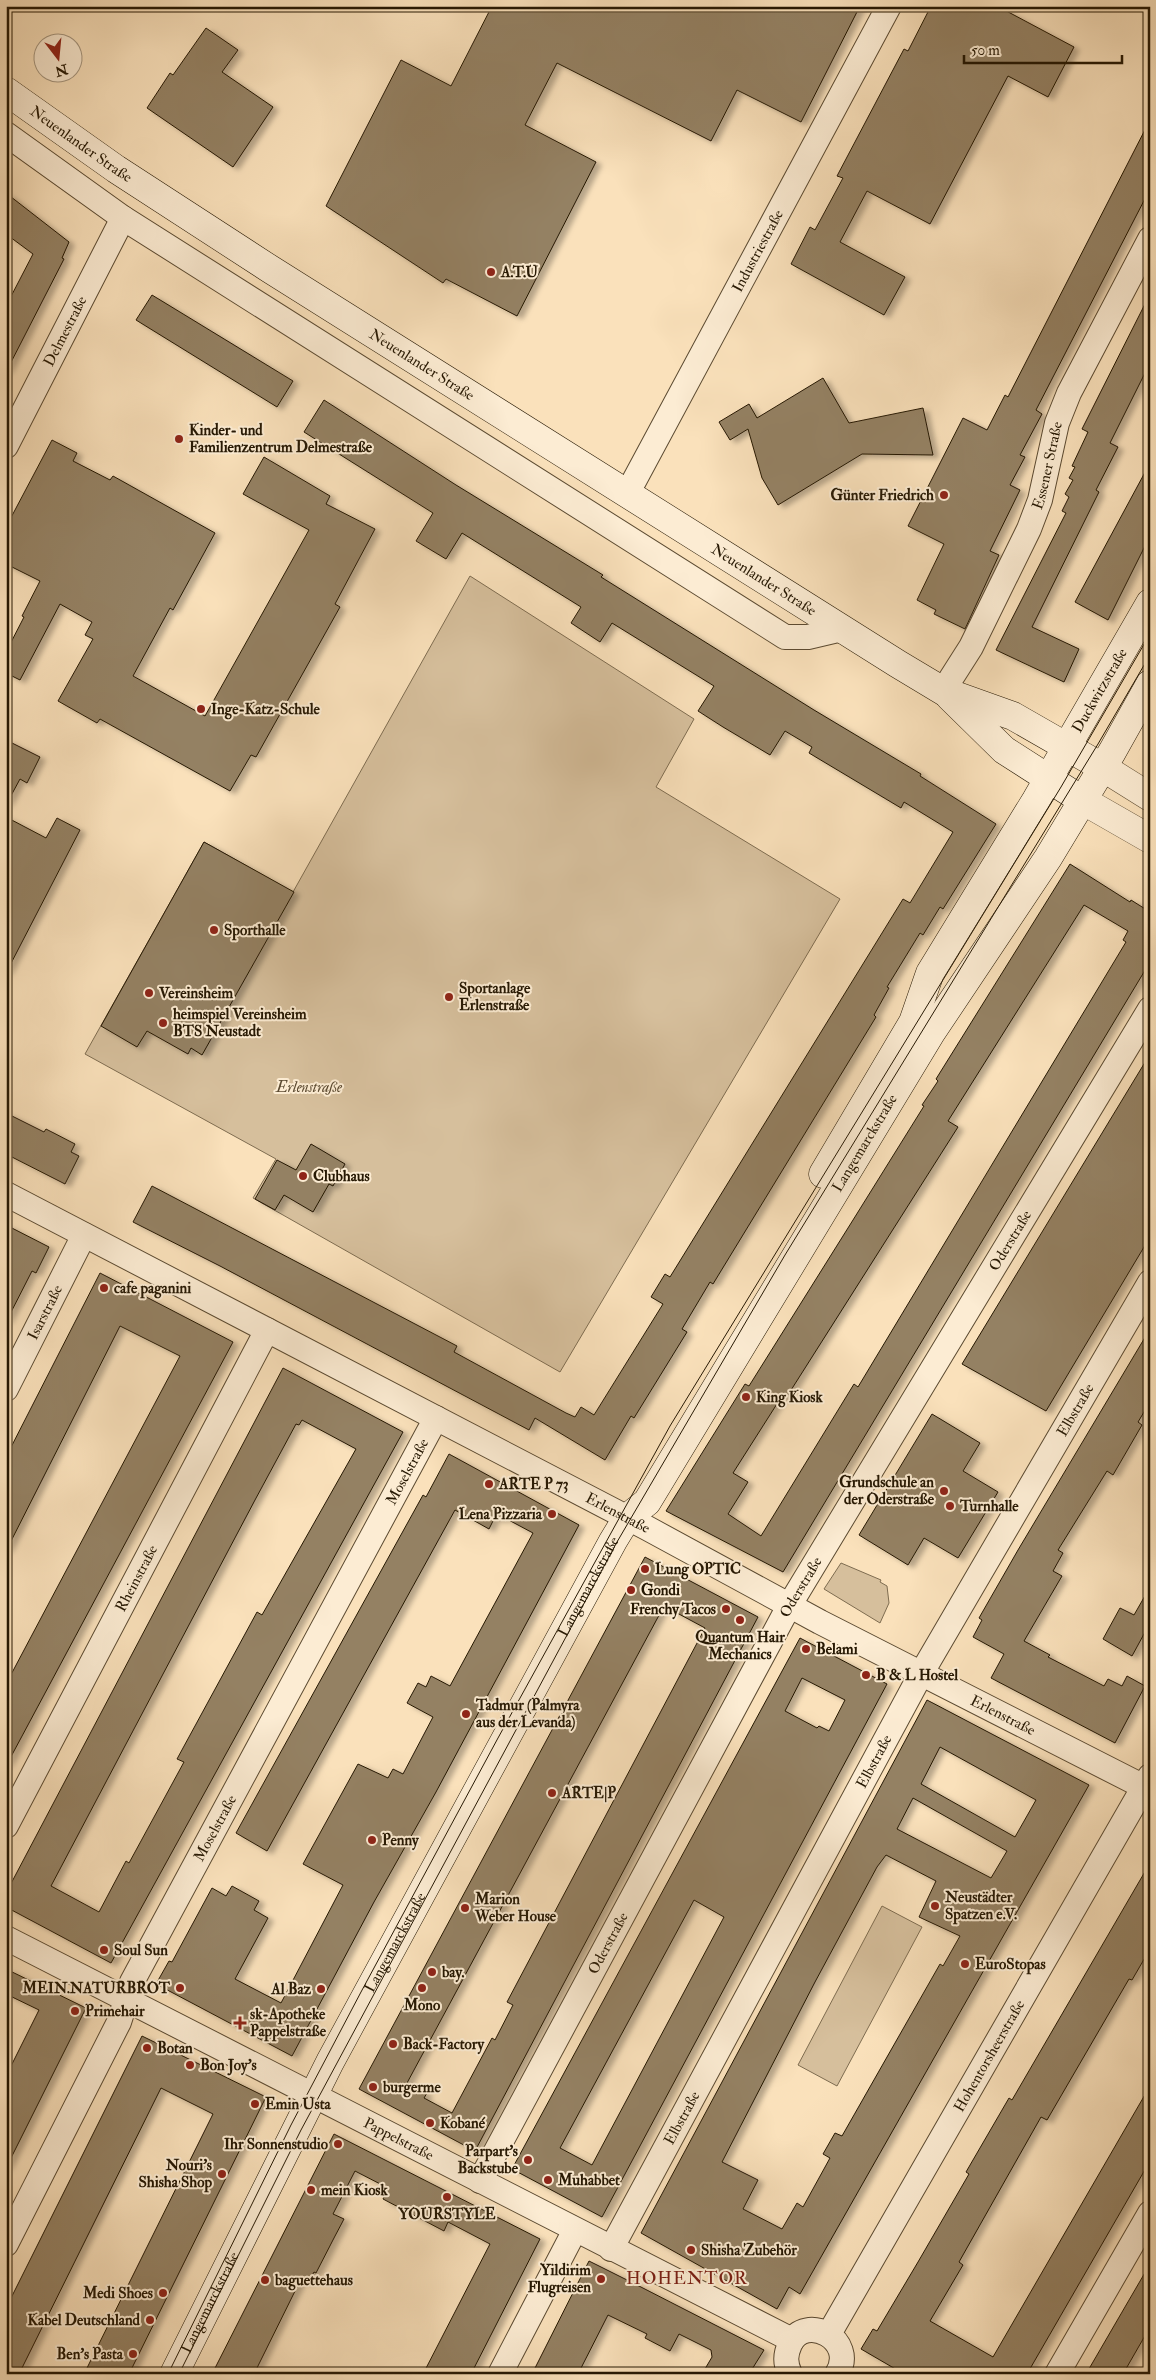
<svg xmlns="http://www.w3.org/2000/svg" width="1156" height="2380" viewBox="0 0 1156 2380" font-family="'IM FELL Double Pica',serif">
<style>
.green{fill:#d6bf9c;stroke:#7e6c50}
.building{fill:#948163;stroke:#261803;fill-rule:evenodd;filter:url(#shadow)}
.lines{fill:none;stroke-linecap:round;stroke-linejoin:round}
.minor-casing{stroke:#5b4a31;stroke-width:26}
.tertiary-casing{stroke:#5b4a31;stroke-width:29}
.secondary-casing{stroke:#261803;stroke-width:29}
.minor{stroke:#fcecd3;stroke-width:24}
.tertiary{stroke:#fcecd3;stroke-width:28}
.secondary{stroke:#fcecd3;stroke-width:28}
.tram{stroke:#261803;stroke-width:1}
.poi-dot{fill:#8f2418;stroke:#fcecd3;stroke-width:2}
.labels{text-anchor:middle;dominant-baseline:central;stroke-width:4;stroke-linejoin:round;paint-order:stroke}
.street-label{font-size:15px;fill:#261803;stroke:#fcecd3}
.poi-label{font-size:15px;font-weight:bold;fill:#261803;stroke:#fcecd3;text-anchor:start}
.park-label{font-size:15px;font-style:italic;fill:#5b4a31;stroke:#fcecd3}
.quarter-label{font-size:18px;letter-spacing:1px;fill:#7a1f14;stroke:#fcecd3}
</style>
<defs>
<filter id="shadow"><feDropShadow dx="5.5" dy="3" stdDeviation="2.5" flood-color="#0004"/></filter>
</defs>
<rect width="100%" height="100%" fill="#fae1bb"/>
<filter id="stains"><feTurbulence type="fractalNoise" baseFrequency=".004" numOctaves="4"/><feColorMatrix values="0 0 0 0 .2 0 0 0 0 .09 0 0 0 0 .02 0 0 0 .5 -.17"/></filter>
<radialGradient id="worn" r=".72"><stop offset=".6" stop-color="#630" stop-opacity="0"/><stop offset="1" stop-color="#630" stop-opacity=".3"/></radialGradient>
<g class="green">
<polygon points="470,576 694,719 656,787 840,899 560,1372 253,1198 276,1159 85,1054 204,842 293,892"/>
<polygon points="841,1563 881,1580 880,1582 887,1586 889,1603 880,1623 824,1589"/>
<polygon points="882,1906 922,1927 837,2086 798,2065"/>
</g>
<g class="building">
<polygon points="492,6 860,6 801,122 737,90 711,141 557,63 525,125 596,162 517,316 446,279 443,283 326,206 401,60 451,86"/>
<polygon points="931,6 997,6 1074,47 1048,97 1008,76 930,224 867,191 840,242 905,277 884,315 791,264 810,227 815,230 843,178 837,176 904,49 908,51"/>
<polygon points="206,28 238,50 222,72 273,107 233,167 147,108 170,73 173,75"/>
<polygon points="1150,120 1150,189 1036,410 1042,414 1020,455 1025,457 1010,485 1020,490 990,551 999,555 965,629 934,614 936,610 917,600 944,544 908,526 963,418 987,430 1005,395 1008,397"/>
<polygon points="6,193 69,242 62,258 64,259 6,372 6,306 33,254 6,234"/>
<polygon points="1150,294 1150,363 1110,443 1118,447 1096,490 1099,492 1032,627 1079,649 1064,682 996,650 1066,513 1062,511 1069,497 1065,494 1073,480 1069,478 1075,467 1072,466 1088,432 1082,429"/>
<polygon points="152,295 293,381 277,407 136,320"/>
<polygon points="823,378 849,423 923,408 933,455 862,454 778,505 762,478 748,429 730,440 719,422 749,404 757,418"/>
<polygon points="324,400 456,485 603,575 601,577 814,710 921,774 920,776 996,824 943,909 940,907 923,935 920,933 887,987 889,988 874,1015 876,1017 713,1284 710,1282 682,1329 687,1332 634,1418 631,1416 605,1460 535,1418 529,1430 220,1266 133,1222 152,1186 457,1346 454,1352 566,1413 575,1417 581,1407 594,1415 663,1304 651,1297 665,1274 670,1277 903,899 910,903 953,832 904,802 901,808 809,753 812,747 785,731 770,755 723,727 698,711 714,686 612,623 600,642 571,623 581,607 462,533 446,559 416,541 433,513 304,432"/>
<polygon points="52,440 77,453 73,461 110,480 113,476 215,533 173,610 170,608 133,676 205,716 309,530 243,494 264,457 330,496 326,504 375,529 335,604 340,607 256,757 251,755 230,791 100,719 97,723 58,701 93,639 85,635 92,622 60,604 20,680 6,673 6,652 24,617 22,616 40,581 6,564 6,527"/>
<polygon points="1150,463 1150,536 1108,620 1075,602"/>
<polygon points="6,740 40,757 27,783 20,779 6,805"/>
<polygon points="6,817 46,838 57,818 80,830 6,973"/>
<polygon points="204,842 294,892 202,1055 191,1048 188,1054 147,1031 137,1047 101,1026"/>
<path d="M 1070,864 L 1130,902 L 1131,900 L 1150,912 L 1150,962 L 783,1572 L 666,1511 L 745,1384 L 749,1386 L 853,1220 L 924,1106 L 922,1105 L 938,1081 L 936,1079 ZM 1084,905 L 1128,931 L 1123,940 L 1126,942 L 858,1387 L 854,1384 L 761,1536 L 728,1514 L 748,1482 L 733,1473 L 782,1396 L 786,1398 L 958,1127 L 948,1121 Z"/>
<polygon points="1150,1054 1150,1237 1046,1411 962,1364"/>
<polygon points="6,1113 44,1132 46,1129 75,1144 71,1152 79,1156 65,1184 6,1154"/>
<polygon points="311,1144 345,1164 333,1186 329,1184 313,1212 284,1195 275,1210 255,1199 277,1160 296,1170"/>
<polygon points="6,1225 49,1247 36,1273 32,1271 6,1322"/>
<polygon points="100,1273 233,1342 6,1766 6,1684 180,1356 120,1326 6,1551 6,1457"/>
<polygon points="1150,1329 1150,1402 1138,1422 1142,1425 1113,1475 1107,1471 1058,1550 1063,1553 1053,1571 1062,1576 1024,1641 1050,1655 1048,1657 1104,1686 1108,1679 1122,1686 1127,1676 1145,1686 1115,1743 991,1678 1004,1654 973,1637 982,1620 979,1618 1018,1550"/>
<path d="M 283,1368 L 403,1432 L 111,1963 L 6,1907 L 6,1893 ZM 302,1420 L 356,1449 L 262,1615 L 257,1612 L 177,1759 L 184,1762 L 129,1863 L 126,1861 L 99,1912 L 51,1886 L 255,1500 L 296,1424 L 299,1425 Z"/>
<polygon points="932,1414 980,1443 963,1471 998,1492 958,1558 924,1538 908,1565 859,1535"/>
<polygon points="449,1454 579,1525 436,1792 374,1902 292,2056 156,1984 169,1961 172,1962 212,1888 226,1896 232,1886 259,1901 254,1910 268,1918 235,1979 281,2003 343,1885 303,1864 358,1764 388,1778 393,1769 403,1774 433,1717 407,1703 418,1683 426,1687 431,1676 450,1686 533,1533 503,1517 501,1520 495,1517 489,1529 455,1510 267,1851 236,1833 423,1495 426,1497"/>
<path d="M 645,1557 L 758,1617 L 475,2151 L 359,2089 ZM 664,1606 L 705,1628 L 507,2002 L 513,2005 L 495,2040 L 492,2038 L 452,2113 L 424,2098 L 427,2093 L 407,2083 Z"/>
<polygon points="1150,1587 1150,1623 1132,1656 1103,1639 1120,1608 1134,1615"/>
<path d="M 800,1638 L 887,1684 L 602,2217 L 512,2169 ZM 802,1678 L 845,1700 L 829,1731 L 819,1726 L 817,1728 L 785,1711 ZM 694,1900 L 724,1917 L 592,2165 L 560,2148 Z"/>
<path d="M 927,1700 L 1089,1785 L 800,2294 L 789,2287 L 777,2309 L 641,2233 ZM 940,1747 L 1036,1800 L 1015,1837 L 921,1784 ZM 913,1798 L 1007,1851 L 991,1878 L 897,1829 ZM 886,1855 L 936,1881 L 919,1917 L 960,1936 L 943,1966 L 940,1964 L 842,2136 L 835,2133 L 823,2154 L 830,2158 L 803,2207 L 797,2203 L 782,2229 L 743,2209 L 758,2180 L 722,2162 L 815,1982 L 877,1867 Z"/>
<polygon points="1150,1863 1150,1949 1132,1980 1129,1979 1047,2120 1041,2117 959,2262 963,2265 930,2321 993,2357 1150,2086 1150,2161 1027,2374 904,2374 861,2349 873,2329 877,2331 918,2262 969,2174 966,2172 1009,2098 1012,2100"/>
<polygon points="6,1969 86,2008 6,2168 6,2076 39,2010 6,1994"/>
<polygon points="142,2036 266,2097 129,2374 84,2374 213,2114 161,2088 19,2374 6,2374 6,2308"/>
<polygon points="334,2134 540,2239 471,2374 423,2374 490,2244 448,2222 444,2231 383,2199 388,2188 355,2171 333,2214 344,2219 334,2238 316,2273 314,2272 308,2283 301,2279 254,2374 212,2374"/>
<polygon points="589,2261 637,2285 764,2350 749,2374 702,2374 712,2357 711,2350 679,2334 670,2351 645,2338 647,2334 608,2315 578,2374 532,2374"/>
<polygon points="1150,2264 1150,2327 1123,2374 1086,2374"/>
</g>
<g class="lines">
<defs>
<g id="minor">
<polyline points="6,134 123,218 785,637 808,637 842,629"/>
<path id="s1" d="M 6,446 L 123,218"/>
<path id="s2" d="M 627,494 L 889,6"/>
<path id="s3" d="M 943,691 L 971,647 L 1029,529 L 1040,500 L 1057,423 L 1069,393 L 1150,239"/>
<path id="s4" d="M 6,1194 L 647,1528 L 820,1622 L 1150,1790"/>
<path id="s5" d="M 6,1389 L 84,1235"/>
<path id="s6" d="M 6,1826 L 267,1330"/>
<path id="s7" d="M 6,1938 L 792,2340"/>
<path id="s8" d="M 480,2181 L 789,1606 L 1150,1009"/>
<path id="s9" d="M 6,2244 L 119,2022 L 132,1982 L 436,1418"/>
<path id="s10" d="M 611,2249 L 921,1674 L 1150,1282"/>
<path id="s11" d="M 829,2334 L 1150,1776"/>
<polyline points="500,2374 575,2230"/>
<path d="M 790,2374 C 785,2363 785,2355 790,2344 C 805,2312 858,2340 837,2374"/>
<polyline points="1057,2374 1150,2213"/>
</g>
<g id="tertiary">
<polyline points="1102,767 1150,797"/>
<polyline points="1082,800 1150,839"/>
</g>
<g id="secondary">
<path id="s12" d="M 6,91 L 116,169 L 270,269 L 898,664 L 943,691 L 1013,716 L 1102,767"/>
<polyline points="950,697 1004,750 1082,800"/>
<path id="s13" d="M 823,1174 L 913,1022 L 930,973 L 1036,800 L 1150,603"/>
<path id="s14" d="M 174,2374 L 330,2062 L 613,1541 L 627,1518 L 647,1502 L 931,1033 L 1048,858 L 1112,752 L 1150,684"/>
</g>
</defs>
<use href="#minor" class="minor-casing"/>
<use href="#tertiary" class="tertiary-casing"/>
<use href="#secondary" class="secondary-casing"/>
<use href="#minor" class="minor"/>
<use href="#tertiary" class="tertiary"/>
<use href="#secondary" class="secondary"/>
<g class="tram">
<polyline points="168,2374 291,2125 361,1992 498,1738 670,1426 1061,787 1150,634"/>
<polyline points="179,2374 301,2130 617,1542 785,1255 1098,744 1150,655"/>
</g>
</g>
<g class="poi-dot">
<circle cx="491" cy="272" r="5"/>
<circle cx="179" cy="439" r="5"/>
<circle cx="944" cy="495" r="5"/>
<circle cx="201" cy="709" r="5"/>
<circle cx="214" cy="930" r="5"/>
<circle cx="149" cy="993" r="5"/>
<circle cx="449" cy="997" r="5"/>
<circle cx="163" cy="1023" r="5"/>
<circle cx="303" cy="1176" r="5"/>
<circle cx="104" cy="1288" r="5"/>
<circle cx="746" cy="1397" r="5"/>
<circle cx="489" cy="1484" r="5"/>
<circle cx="944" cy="1491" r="5"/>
<circle cx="950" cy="1506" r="5"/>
<circle cx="552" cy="1514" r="5"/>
<circle cx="645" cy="1569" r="5"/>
<circle cx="631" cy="1590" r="5"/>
<circle cx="726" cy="1609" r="5"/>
<circle cx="740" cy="1620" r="5"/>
<circle cx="806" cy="1649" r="5"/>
<circle cx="866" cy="1675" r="5"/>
<circle cx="466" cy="1714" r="5"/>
<circle cx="552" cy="1793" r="5"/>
<circle cx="372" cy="1840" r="5"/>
<circle cx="935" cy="1906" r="5"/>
<circle cx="465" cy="1908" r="5"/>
<circle cx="104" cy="1950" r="5"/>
<circle cx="965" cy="1964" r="5"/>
<circle cx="432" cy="1972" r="5"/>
<circle cx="180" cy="1988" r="5"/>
<circle cx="422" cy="1988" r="5"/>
<circle cx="321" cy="1989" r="5"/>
<circle cx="75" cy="2011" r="5"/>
<path d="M237.5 2015.5h5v5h5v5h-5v5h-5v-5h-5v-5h5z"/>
<circle cx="393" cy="2044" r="5"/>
<circle cx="147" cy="2048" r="5"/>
<circle cx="190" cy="2065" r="5"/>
<circle cx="373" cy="2087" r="5"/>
<circle cx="255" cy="2104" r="5"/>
<circle cx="430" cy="2123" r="5"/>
<circle cx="338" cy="2144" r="5"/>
<circle cx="528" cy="2160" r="5"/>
<circle cx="222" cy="2174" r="5"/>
<circle cx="548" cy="2180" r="5"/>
<circle cx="311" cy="2190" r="5"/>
<circle cx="447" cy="2197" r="5"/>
<circle cx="691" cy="2250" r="5"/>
<circle cx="601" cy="2279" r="5"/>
<circle cx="265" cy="2280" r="5"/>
<circle cx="163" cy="2293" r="5"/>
<circle cx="150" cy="2320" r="5"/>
<circle cx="133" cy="2354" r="5"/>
</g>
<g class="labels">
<g class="street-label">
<text stroke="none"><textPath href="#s12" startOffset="92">Neuenlander Straße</textPath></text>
<text stroke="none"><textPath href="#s2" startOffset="276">Industriestraße</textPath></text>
<text stroke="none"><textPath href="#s1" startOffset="129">Delmestraße</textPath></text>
<text stroke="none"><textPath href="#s12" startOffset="498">Neuenlander Straße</textPath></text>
<text stroke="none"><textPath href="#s3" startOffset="250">Essener Straße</textPath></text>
<text stroke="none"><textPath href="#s12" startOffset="902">Neuenlander Straße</textPath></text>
<text stroke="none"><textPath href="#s13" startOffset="558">Duckwitzstraße</textPath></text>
<text stroke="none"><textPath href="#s14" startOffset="1414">Langemarckstraße</textPath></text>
<text stroke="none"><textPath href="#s8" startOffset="1080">Oderstraße</textPath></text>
<text stroke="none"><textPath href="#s5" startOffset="86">Isarstraße</textPath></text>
<text stroke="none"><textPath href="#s10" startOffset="959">Elbstraße</textPath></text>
<text stroke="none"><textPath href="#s9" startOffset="871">Moselstraße</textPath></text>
<text stroke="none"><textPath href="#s4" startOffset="690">Erlenstraße</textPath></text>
<text stroke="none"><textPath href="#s6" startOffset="280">Rheinstraße</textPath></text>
<text stroke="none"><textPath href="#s14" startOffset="890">Langemarckstraße</textPath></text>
<text stroke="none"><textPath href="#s8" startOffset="675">Oderstraße</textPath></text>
<text stroke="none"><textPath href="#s4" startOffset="1125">Erlenstraße</textPath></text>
<text stroke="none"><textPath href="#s10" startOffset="554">Elbstraße</textPath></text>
<text stroke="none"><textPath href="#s9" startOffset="466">Moselstraße</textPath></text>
<text stroke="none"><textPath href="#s14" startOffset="485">Langemarckstraße</textPath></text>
<text stroke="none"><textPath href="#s8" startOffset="270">Oderstraße</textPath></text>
<text stroke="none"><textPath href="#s11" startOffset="321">Hohentorsheerstraße</textPath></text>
<text stroke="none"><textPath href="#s10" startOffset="149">Elbstraße</textPath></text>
<text stroke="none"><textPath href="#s7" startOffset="441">Pappelstraße</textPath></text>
<text stroke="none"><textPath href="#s14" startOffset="80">Langemarckstraße</textPath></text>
</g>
<g class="poi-label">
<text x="501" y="272">A.T.U</text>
<text x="189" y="430">Kinder- und<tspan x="189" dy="17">Familienzentrum Delmestraße</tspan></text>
<text x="934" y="495" text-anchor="end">Günter Friedrich</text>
<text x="211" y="709">Inge-Katz-Schule</text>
<text x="224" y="930">Sporthalle</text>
<text x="459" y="988">Sportanlage<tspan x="459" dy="17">Erlenstraße</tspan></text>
<text x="159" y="993">Vereinsheim</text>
<text x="173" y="1014">heimspiel Vereinsheim<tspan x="173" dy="17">BTS Neustadt</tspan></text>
<text x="313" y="1176">Clubhaus</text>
<text x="114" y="1288">cafe paganini</text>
<text x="756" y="1397">King Kiosk</text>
<text x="934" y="1482" text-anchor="end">Grundschule an<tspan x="934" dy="17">der Oderstraße</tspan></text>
<text x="499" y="1484">ARTE P 73</text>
<text x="960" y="1506">Turnhalle</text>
<text x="542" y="1514" text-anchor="end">Lena Pizzaria</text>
<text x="655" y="1569">Lung OPTIC</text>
<text x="641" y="1590">Gondi</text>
<text x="716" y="1609" text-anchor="end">Frenchy Tacos</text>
<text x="740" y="1637" text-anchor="middle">Quantum Hair<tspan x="740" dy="17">Mechanics</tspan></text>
<text x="816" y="1649">Belami</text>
<text x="876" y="1675">B &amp; L Hostel</text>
<text x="476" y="1705">Tadmur (Palmyra<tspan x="476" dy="17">aus der Levanda)</tspan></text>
<text x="562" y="1793">ARTE|P</text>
<text x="382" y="1840">Penny</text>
<text x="945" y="1897">Neustädter<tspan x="945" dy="17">Spatzen e.V.</tspan></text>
<text x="475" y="1899">Marion<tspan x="475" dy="17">Weber House</tspan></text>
<text x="114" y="1950">Soul Sun</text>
<text x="975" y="1964">EuroStopas</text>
<text x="442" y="1972">bay.</text>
<text x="170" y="1988" text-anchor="end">MEIN.NATURBROT</text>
<text x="311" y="1989" text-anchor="end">Al Baz</text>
<text x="422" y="2005" text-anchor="middle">Mono</text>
<text x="85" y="2011">Primehair</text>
<text x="250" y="2014">sk-Apotheke<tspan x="250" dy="17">Pappelstraße</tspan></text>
<text x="403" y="2044">Back-Factory</text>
<text x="157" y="2048">Botan</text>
<text x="200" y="2065">Bon Joy's</text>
<text x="383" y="2087">burgerme</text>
<text x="265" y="2104">Emin Usta</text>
<text x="440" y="2123">Kobané</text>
<text x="328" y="2144" text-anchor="end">Ihr Sonnenstudio</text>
<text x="518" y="2151" text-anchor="end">Parpart's<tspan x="518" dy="17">Backstube</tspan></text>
<text x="212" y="2165" text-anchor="end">Nouri's<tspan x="212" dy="17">Shisha Shop</tspan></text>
<text x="558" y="2180">Muhabbet</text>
<text x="321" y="2190">mein Kiosk</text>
<text x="447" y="2214" text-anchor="middle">YOURSTYLE</text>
<text x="701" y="2250">Shisha Zubehör</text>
<text x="591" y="2270" text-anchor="end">Yildirim<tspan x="591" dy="17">Flugreisen</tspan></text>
<text x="275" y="2280">baguettehaus</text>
<text x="153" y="2293" text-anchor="end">Medi Shoes</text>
<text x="140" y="2320" text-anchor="end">Kabel Deutschland</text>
<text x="123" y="2354" text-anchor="end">Ben's Pasta</text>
</g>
<g class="park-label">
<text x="309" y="1087">Erlenstraße</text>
</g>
<g class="quarter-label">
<text x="687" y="2278">HOHENTOR</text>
</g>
</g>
<rect width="1156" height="2380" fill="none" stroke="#fae1bb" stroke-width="25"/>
<rect x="8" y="8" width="1141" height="2365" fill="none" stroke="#261803" stroke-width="2.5"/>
<rect x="12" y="12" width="1131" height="2355" fill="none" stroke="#261803"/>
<g transform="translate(58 58) rotate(164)"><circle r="24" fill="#fcecd3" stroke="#a69780"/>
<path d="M0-4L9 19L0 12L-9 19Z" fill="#8f2418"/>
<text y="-8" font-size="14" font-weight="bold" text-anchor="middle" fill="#261803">N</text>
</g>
<path d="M964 55v8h158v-8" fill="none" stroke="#261803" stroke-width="2.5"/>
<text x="971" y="55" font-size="15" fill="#261803" stroke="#fcecd3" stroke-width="4" paint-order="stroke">50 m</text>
<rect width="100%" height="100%" filter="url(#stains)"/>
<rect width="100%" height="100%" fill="url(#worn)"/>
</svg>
